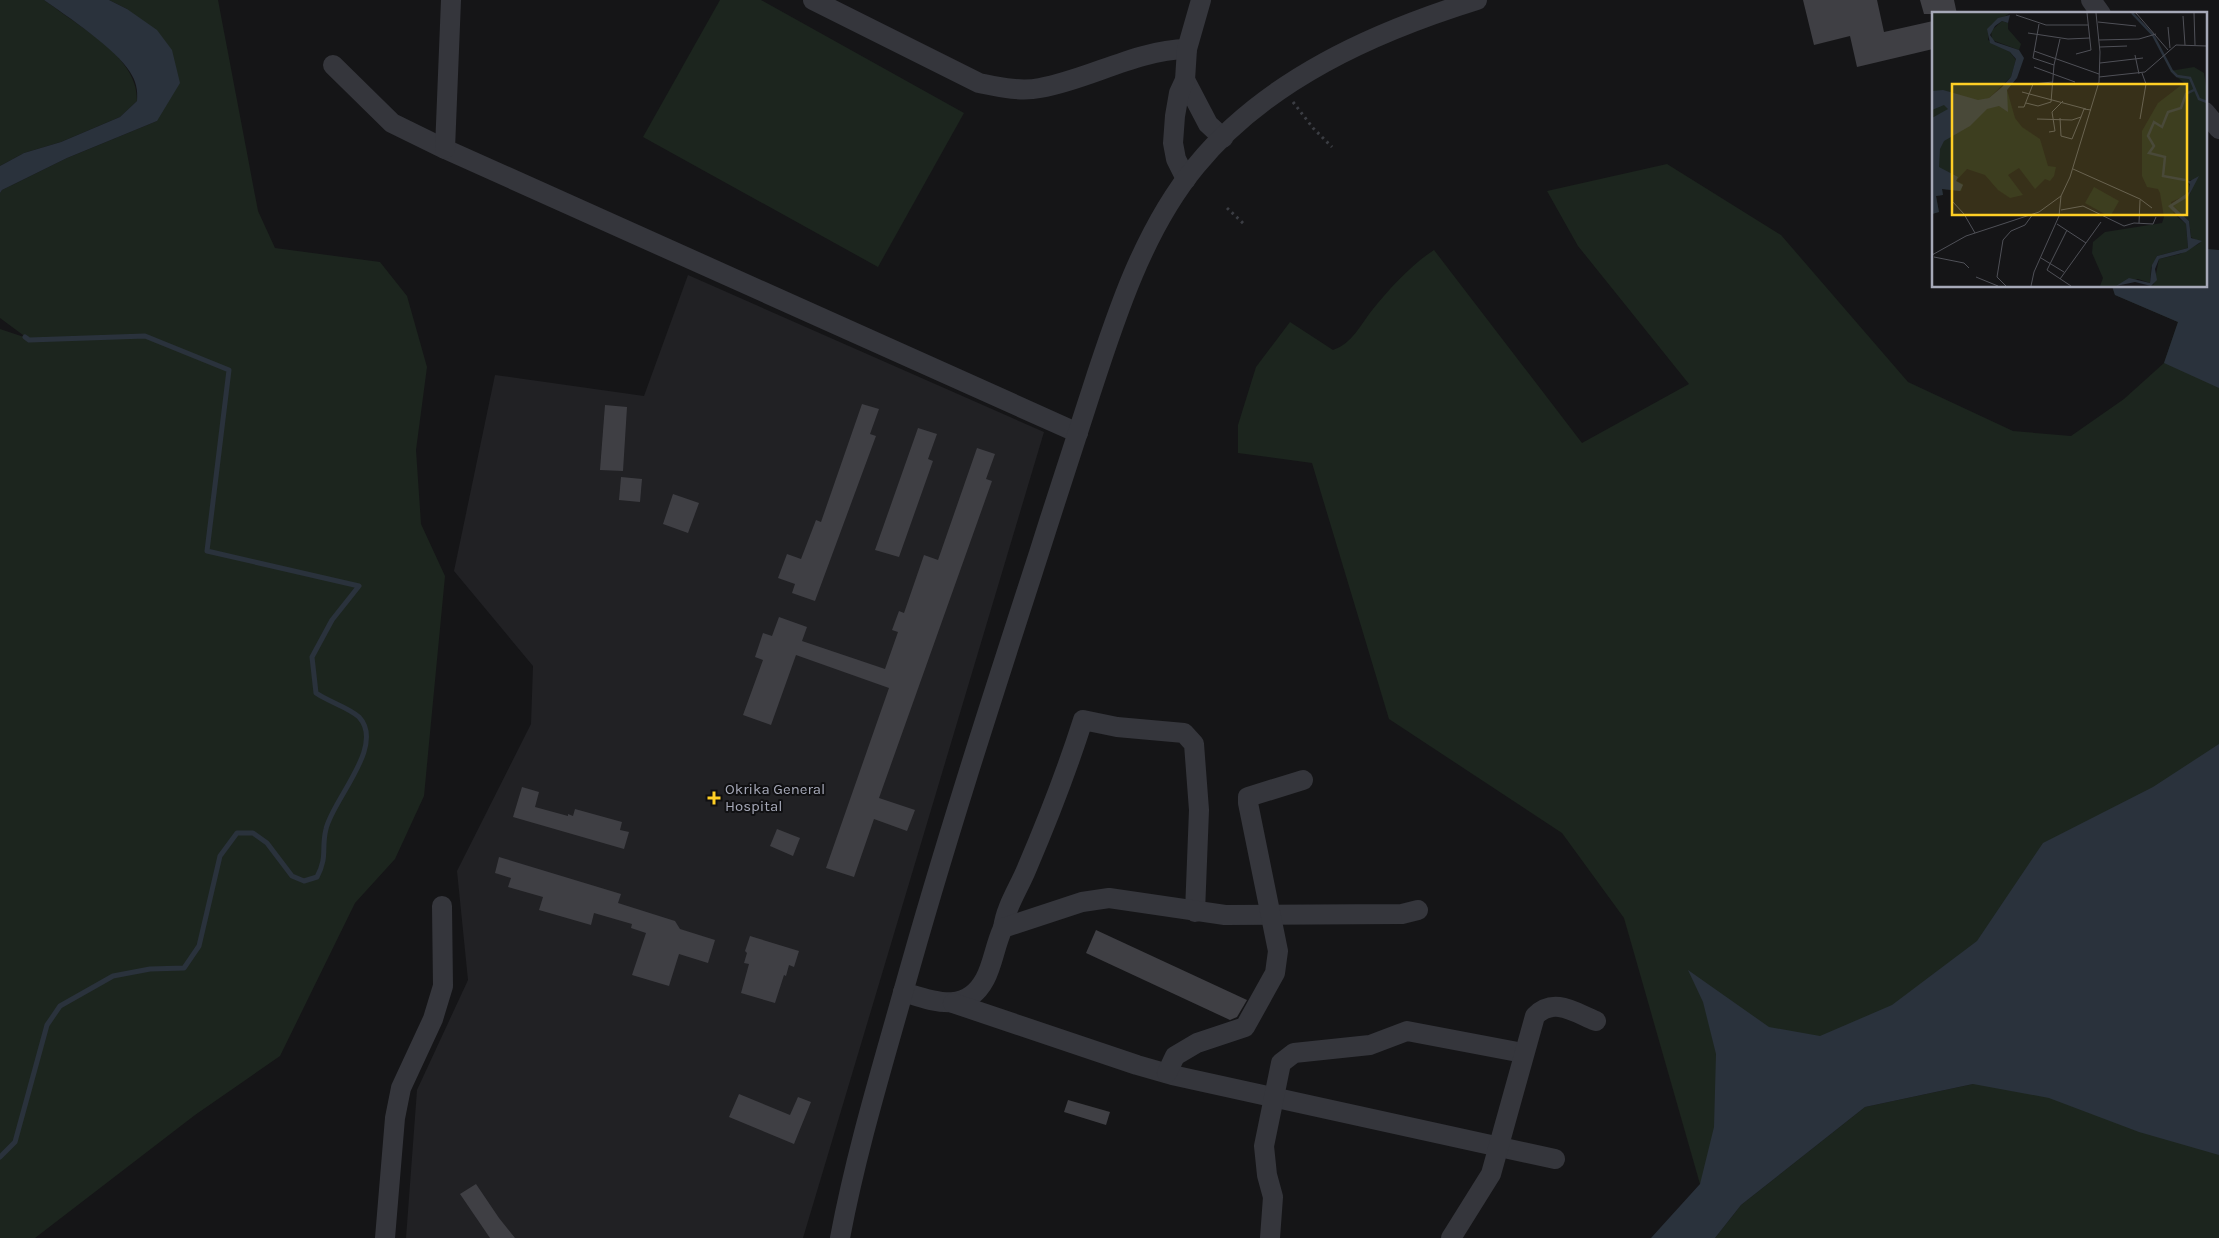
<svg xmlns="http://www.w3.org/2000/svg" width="2219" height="1238" viewBox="0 0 2219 1238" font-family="Karla,sans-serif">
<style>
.built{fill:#212124}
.green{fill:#1c251e}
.water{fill:#2a323c}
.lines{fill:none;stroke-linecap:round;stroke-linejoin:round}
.stream{stroke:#2a323c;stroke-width:5}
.building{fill:#3f3f44}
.path{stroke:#3b3d43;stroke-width:3;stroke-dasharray:2.5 4;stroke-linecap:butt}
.minor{stroke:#35363c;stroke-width:20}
.poi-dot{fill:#ffcf25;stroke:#101012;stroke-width:2}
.labels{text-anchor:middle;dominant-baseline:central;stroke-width:4;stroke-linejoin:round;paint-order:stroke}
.poi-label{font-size:15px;fill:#a6a9b8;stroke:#101012;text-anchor:start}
.inset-river{fill:none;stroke:#2a323c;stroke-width:2.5}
.inset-road{fill:none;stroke:#4f5057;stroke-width:1}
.view{fill:#ffcf25;fill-opacity:0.15;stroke:#ffcf25;stroke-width:2.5}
.inset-edge{fill:none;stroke:#a6a9b8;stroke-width:2.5}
</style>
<rect width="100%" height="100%" fill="#151517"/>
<polygon class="built" points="688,275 1044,432 803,1238 406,1238 417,1090 468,980 457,871 531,724 533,666 454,571 495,375 644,396"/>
<g class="green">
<path d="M 0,0 L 44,0 L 54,7 C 84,30 139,59 137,101 L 120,117 L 61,142 L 24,153 L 0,166 Z"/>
<polygon points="109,0 218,0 258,211 275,248 380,262 407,296 427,367 416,450 421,524 445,576 424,796 395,859 355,903 280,1056 195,1115 35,1238 0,1238 0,329 27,338 0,318 0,193 2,190 67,158 157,121 127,9"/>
<polygon points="720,0 761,0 964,113 878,267 643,137"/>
<path d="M 1667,164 L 1781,235 L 1908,382 L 2013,431 L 2071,436 L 2124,399 L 2164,363 L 2178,322 L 2115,295 L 2112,286 L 2205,286 L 2205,249 L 2219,250 L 2219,933 L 1700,1184 L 1624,918 L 1562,833 L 1389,719 L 1312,463 L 1238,453 L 1238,425 L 1256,367 L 1290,322 L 1333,350 C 1353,343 1360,325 1373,309 C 1390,288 1411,265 1434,250 L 1582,443 L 1689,384 L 1578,246 L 1547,191 Z"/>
<polygon points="2219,990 2219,1238 1715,1238 1741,1205 1865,1107 1973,1084"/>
</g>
<g class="water">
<path d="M 44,0 L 109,0 L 127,9 L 157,30 L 172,50 L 180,83 L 157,121 L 67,158 L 2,190 L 0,193 L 0,166 L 24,153 L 61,142 L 120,117 L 137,101 C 138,90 136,81 130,72 C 117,50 67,16 44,0 Z"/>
<polygon points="2205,249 2219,250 2219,388 2164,363 2178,322 2115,295 2112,286 2205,286"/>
<polygon points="2219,744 2219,1155 2139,1132 2049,1098 1973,1084 1865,1107 1741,1205 1715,1238 1651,1238 1700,1184 1714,1127 1716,1054 1703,1002 1688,970 1769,1027 1820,1036 1892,1005 1977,941 2043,843 2153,787"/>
</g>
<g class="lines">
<path class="stream" d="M 0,1157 L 15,1142 L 47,1025 L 60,1006 L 113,976 L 150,969 L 184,968 L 199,946 L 220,856 L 237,833 L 253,833 L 267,843 L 292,876 L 304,881 L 317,877 C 328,856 321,849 326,829 C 332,800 386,746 359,717 C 350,708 327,701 316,693 L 312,657 L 332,620 L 359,586 L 207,551 L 229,370 L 145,336 L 29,340 L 25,337"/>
</g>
<g class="building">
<polygon points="1803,0 1877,0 1884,32 1933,21 1933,49 1857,67 1850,36 1814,45"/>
<polygon points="1920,0 1954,0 1957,14 1924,14"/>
<polygon points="862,404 879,409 870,434 876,436 815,601 792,593 795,584 778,578 787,554 801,559 816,520 821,522"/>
<polygon points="605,405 627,407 623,471 600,470"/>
<polygon points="918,428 937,434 928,459 933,461 899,557 875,550"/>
<polygon points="977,448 995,454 986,479 992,481 879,798 915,810 907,831 874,819 854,877 826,868 889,688 796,655 771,725 743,715 763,660 755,657 763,633 772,636 779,617 807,627 802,641 885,669 898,632 892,630 899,611 904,613 924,555 938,560"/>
<polygon points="621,477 642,479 640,502 619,500"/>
<polygon points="673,494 699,503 688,533 663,524"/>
<polygon points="522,787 539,792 535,807 568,816 568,814 573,816 575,809 622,822 620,830 629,832 624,849 513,817"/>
<polygon points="777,829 800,838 793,856 770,846"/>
<polygon points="499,857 621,894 618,903 675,921 680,929 715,940 708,963 679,954 669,986 632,975 646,933 631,928 632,924 594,913 591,925 539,910 543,897 508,887 511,878 495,873"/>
<polygon points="1096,930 1247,1000 1237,1017 1230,1020 1086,953"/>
<polygon points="750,936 799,951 794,967 789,965 786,976 784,975 775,1003 741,993 749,964 744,963 747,953 745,951"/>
<polygon points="739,1094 790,1115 798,1097 811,1102 794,1144 729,1117"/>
<polygon points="1068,1100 1110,1112 1106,1125 1064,1112"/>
<polygon points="476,1184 499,1218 515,1238 490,1238 460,1194"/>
</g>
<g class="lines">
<g class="path">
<polyline points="1293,102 1313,128 1332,147"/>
<polyline points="1227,208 1245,225"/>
</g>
<g class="minor">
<path d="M 813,0 L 979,83 C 999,87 1020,92 1040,88 C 1090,79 1136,50 1187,49"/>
<polyline points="2091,0 2101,14"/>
<polyline points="333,65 392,123 445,149 1078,433"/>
<polyline points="1185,80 1208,124 1223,138"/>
<polyline points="2205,112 2219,129"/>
<polyline points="445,149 451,0"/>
<polyline points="1186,179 1176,159 1173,143 1175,116 1179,93 1185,80 1187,49 1201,0"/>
<path d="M 1003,928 C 1006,906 1019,888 1027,868 C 1048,819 1067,770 1083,720 L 1117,727 L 1184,733 L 1194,744 L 1199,810 L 1195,912"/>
<path d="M 903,992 C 933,1001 966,1015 985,979 C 993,964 995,945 1003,928 L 1082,902 L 1109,898 L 1225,915 L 1402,914 L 1418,910"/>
<polyline points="953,1003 1137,1065 1172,1075 1555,1159"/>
<polyline points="1167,1073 1175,1056 1197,1043 1245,1027 1275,973 1278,951 1248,803 1248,797 1303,780"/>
<polyline points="385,1238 395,1118 401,1088 433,1019 443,986 442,906"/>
<path d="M 840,1238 C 856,1153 881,1071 904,989 C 945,842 992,698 1039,553 C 1056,499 1074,445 1091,392 C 1116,315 1144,229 1196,166 C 1266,80 1374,32 1477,0"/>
<polyline points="1270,1238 1273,1197 1267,1175 1264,1146 1281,1063 1294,1053 1370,1045 1407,1031 1523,1053"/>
<path d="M 1451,1238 L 1491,1174 L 1535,1016 C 1554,997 1574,1012 1596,1021"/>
</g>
</g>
<path class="poi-dot" d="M711.5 790.5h5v5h5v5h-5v5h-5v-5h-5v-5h5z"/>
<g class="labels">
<g class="poi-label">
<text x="725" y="789">Okrika General<tspan x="725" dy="17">Hospital</tspan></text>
</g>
</g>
<g transform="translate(1932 12)">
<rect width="275" height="275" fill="#151517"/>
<path d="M 0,1 L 78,1 L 59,13 L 56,28 L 78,40 L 84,48 L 79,65 L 57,86 L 1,106 ZM 70,9 L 76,11 L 76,17 L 89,32 L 87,38 L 60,28 L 59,19 ZM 262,55 L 272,61 L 275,80 L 275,274 L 219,274 L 222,272 L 227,247 L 248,242 L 268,231 L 259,225 L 257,209 L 241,194 L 258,182 L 262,168 L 255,168 L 258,175 L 255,183 L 239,190 L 242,202 L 254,212 L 256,236 L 225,244 L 219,256 L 218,271 L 206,267 L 184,274 L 168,274 L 171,266 L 160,241 L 161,230 L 173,220 L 230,211 L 232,205 L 228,181 L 226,177 L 215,175 L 210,164 L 210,119 L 226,91 L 252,71 L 238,59 ZM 75,78 L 83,106 L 90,115 L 108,127 L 116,154 L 124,155 L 122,164 L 118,169 L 113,167 L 103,177 L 87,156 L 76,163 L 91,183 L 78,186 L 66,178 L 53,163 L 35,157 L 24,169 L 31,172 L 29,179 L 10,177 L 11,183 L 4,184 L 7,200 L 0,202 L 0,112 ZM 162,175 L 187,189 L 178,205 L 153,191 Z" fill="#1c251e"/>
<path d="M 78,3 L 76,11 L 70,9 L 63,14 L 58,23 L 63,30 L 87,38 L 92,46 L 85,66 L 75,78 L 76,100 L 67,94 L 55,97 L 38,114 L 12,129 L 8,137 L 7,155 L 26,165 L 24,169 L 31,173 L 28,179 L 10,177 L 11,183 L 4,184 L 7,200 L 0,202 L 0,106 L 16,97 L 12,93 L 0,98 L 0,79 L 11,78 L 46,88 L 57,86 L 70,75 L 79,65 L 84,47 L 78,40 L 58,31 L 55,17 L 66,6 ZM 267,164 L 256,185 L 241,194 L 257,209 L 259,226 L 270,229 L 254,240 L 227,247 L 223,257 L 225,268 L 219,274 L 203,270 L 184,274 L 197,266 L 218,271 L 220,253 L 225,244 L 256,236 L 254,212 L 236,194 L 257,180 L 258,172 L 252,167 L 258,169 Z" fill="#2a323c"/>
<path class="inset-river" d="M 200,1 L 221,23 L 240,59 L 245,64 L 258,66 L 267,87 L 275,90M 253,168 L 231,164 L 233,145 L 217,141 L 222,134 L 216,124 L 222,110 L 230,115 L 236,100 L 249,96 L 254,82 L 264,77"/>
<path class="inset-road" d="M 204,1 L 236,38M 262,1 L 263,33M 84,3 L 114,13 L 156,13M 251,4 L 253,33M 166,10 L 204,14M 107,12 L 101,46 L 122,53M 236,15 L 238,36M 96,21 L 136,27 L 158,26M 167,28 L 207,27 L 224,22M 168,35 L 195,34M 102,39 L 167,62M 144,42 L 159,38 L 155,1M 203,43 L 207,62M 168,51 L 211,46M 102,55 L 143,70M 167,65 L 213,60 L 244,33 L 275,34M 90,80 L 154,97M 94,91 L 106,94 L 119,90 L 122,53 L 128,27M 86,95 L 92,95 L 101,72 L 121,70M 128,106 L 129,124 L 140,127 L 149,105M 105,107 L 140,108 L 149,105 L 152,97 L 159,98M 208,107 L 214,72 L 210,61M 117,120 L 123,119 L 120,100 L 131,89M 141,157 L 208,187 L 220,196M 20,189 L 32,202 L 43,221M 129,198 L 151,194 L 192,214 L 202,211 L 221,212 L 224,205M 207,211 L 208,188M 125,212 L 154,231M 135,218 L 115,258 L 139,274M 0,243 L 34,224 L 107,200 L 129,184 L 138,165 L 167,70 L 168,40 L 164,1M 2,245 L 32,251 L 37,256M 109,246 L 132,260M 44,265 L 66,274M 128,267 L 169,210M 74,274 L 65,265 L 71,228 L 79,219 L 93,213 L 101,202M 99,274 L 102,260 L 127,204 L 129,184"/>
<path class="view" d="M 20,72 L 255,72 L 255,203 L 20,203 Z"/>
<rect width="275" height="275" class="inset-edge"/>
</g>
</svg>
